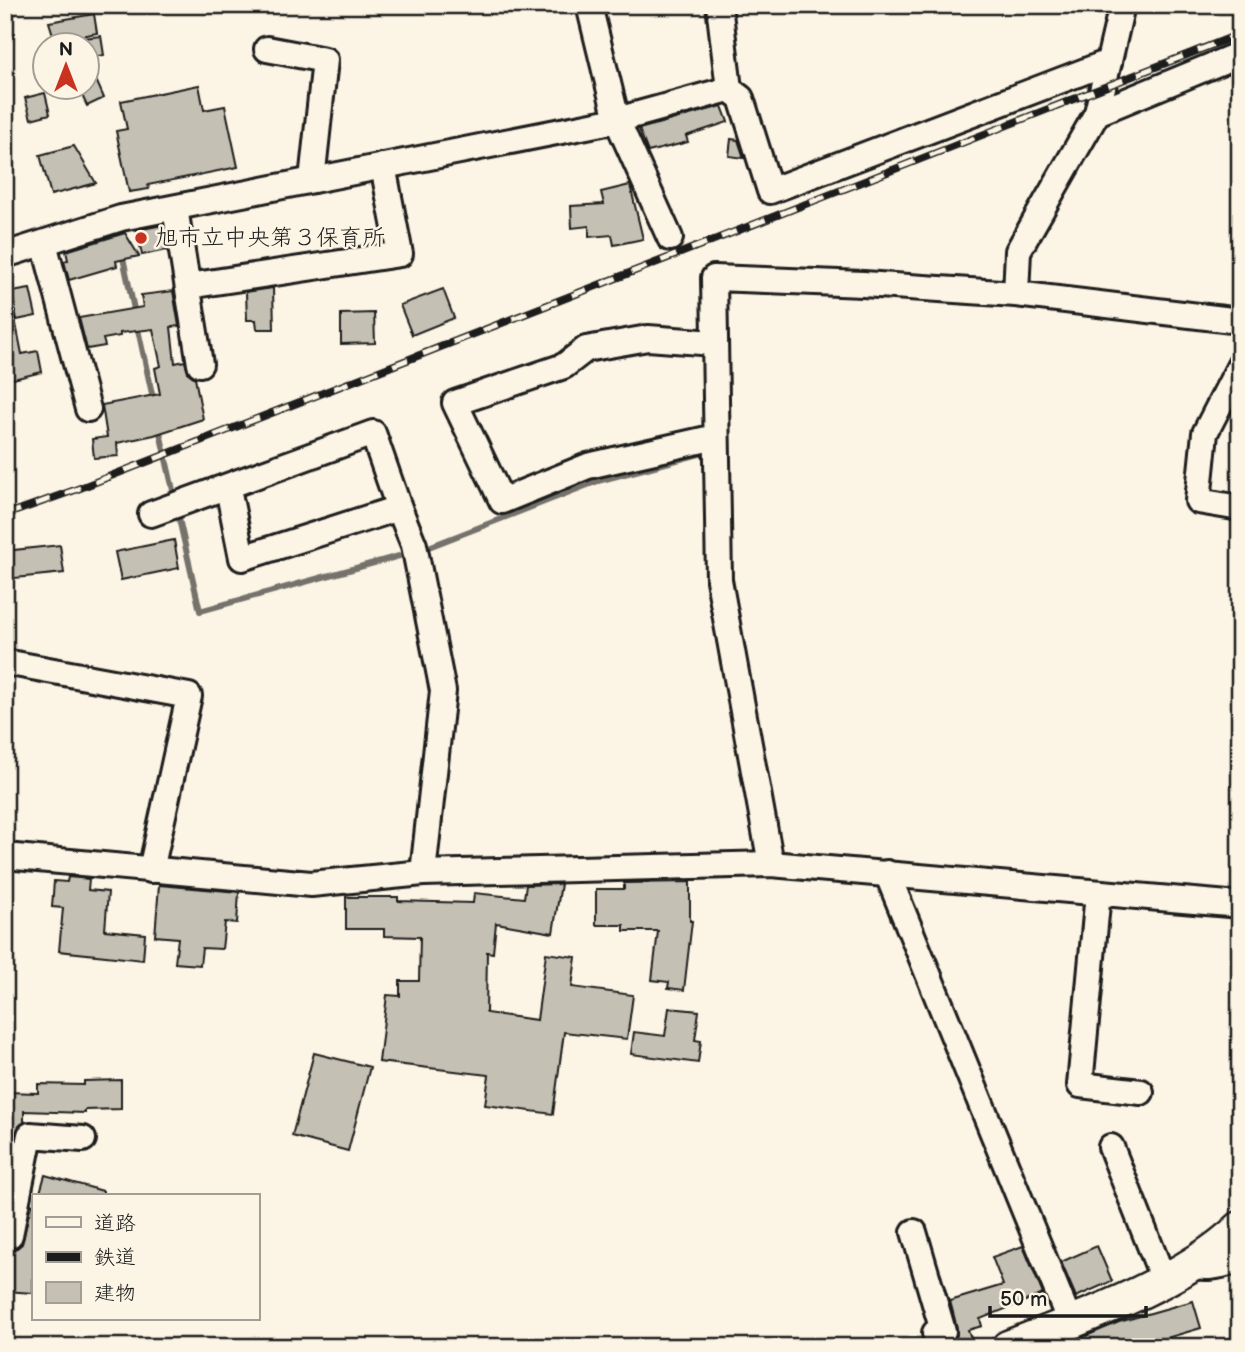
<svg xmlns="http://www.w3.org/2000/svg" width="1245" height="1352" viewBox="0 0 1245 1352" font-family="'Balsamiq Sans','Klee One',sans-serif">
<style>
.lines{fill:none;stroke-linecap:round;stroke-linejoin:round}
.stream{stroke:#75726c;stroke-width:6}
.building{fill:#c4c0b3;stroke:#1c1c1c;stroke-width:2}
.minor-casing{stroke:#1c1c1c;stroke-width:30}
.major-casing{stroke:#1c1c1c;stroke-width:37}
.minor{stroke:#fcf5e5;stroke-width:24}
.major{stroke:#fcf5e5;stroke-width:32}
.rail-casing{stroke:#1c1c1c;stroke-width:8}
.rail{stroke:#fcf5e5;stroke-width:5;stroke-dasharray:16;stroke-linecap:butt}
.poi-dot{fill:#c8321e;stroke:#fcf5e5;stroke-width:2.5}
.labels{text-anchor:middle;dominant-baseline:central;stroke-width:5;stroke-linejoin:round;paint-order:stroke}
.poi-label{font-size:23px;fill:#1c1c1c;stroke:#fcf5e5;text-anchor:start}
</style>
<rect width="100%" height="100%" fill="#fcf5e5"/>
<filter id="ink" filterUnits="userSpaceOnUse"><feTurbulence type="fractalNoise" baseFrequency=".0143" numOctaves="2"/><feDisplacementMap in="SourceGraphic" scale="14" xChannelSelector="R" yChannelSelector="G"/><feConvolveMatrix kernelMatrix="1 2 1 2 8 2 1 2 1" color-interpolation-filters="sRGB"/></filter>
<g filter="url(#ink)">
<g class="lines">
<g class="stream">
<polyline points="122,253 135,314"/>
<polyline points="137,325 154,403"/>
<polyline points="159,428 175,499"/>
<polyline points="177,510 200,611 410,553"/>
<polyline points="421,550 598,481 707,452"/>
</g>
</g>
<g class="building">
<polygon points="94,14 97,33 55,41 49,22"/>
<polygon points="101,36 104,55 88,58 88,46 85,46 84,38"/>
<polygon points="96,80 104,98 87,106 79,89 88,88 88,84"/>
<polygon points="199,85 204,110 225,106 238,167 148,185 149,189 129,192 116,131 127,129 121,101"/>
<polygon points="45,93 50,114 31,119 25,98"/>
<polygon points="722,106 728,122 686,136 688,142 648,152 639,129"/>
<polygon points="731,139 738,140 744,158 729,156"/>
<polygon points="74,146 96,183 51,195 40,155"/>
<polygon points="630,185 643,239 614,245 612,235 589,237 589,226 572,228 571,206 604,204 601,192"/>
<polygon points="163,225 167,250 142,255 137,230"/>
<polygon points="125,233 139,256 116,261 117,266 69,280 64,261 68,260 66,251"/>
<polygon points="273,288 274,329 257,329 256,320 247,320 246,292"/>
<polygon points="30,289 36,316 17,320 12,292"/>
<polygon points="443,289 454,318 412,335 400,305"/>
<polygon points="173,291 179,326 171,327 175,363 185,361 188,373 195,378 203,419 154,435 117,443 118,456 94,458 92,439 107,437 102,405 160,394 155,368 161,366 153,329 120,333 120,336 103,339 105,346 87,349 79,318 143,307 141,295"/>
<polygon points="13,309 22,354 38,351 42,372 5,381 5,310"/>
<polygon points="374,313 375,343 341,344 341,314"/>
<polygon points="174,540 179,568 121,580 115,552"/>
<polygon points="60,545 64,573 5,579 5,551"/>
<polygon points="68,877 89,879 88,890 108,892 105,930 145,934 143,960 59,951 63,908 52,907 54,881 67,882"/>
<polygon points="690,882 690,921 692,921 684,990 668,988 669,982 652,980 658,931 624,931 624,925 596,925 596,889 624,889 624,883"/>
<polygon points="561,884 553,933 496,923 493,953 487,952 486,1013 537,1020 546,953 576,957 572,987 633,995 627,1039 564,1032 553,1114 485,1105 489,1075 379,1062 387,995 400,996 400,981 419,981 420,937 384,936 384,929 346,929 346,897 398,897 398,901 473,903 474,893 524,898 526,885"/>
<polygon points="159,885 239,892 237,923 225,922 222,949 202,948 200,965 175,963 178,938 155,936"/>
<polygon points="669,1008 699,1011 695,1040 701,1041 698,1063 631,1054 634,1032 665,1036"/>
<polygon points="314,1053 370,1067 348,1151 292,1136"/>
<polygon points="121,1080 121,1109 85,1110 85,1113 24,1111 24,1122 16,1132 5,1131 5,1092 38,1093 38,1084 84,1085 84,1081"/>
<polygon points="45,1175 103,1191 103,1196 39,1196"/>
<polygon points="31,1204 33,1205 33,1293 5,1291 9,1250 17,1248 22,1244"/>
<polygon points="1023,1246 1043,1294 980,1319 982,1326 968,1330 972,1341 956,1347 954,1341 957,1335 957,1328 950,1301 1003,1285 992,1257"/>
<polygon points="1097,1246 1112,1281 1076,1297 1061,1262"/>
<polygon points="1193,1301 1201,1328 1136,1347 1079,1347 1079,1339 1119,1322"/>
</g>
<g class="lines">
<defs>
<g id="minor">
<polyline points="589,5 617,120 670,238"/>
<polyline points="267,49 325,60 312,180"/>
<polyline points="729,89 741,98 770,191 1109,62"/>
<polyline points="1097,113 1122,5"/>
<polyline points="175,208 200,364"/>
<polyline points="44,243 88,409"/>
<polyline points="5,255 121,218 617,120 729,89 719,5"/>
<polyline points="188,286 400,254 383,166"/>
<polyline points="1016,294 1018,251 1097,113 1240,54"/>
<polyline points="714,343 648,338 586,349 564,366 455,403 502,501 588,466 716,437"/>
<polyline points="1240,365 1205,433 1198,501 1240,508"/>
<polyline points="228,488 242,558 399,508"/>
<polyline points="151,514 373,433 399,508 414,545 443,691 423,873"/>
<polyline points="5,662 189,696 151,870"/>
<polyline points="5,856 311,884 423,873 771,864 1240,905"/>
<polyline points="771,864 719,580 714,278 863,284 1016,294 1240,321"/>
<polyline points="887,873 1065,1310 1064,1347"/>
<polyline points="1098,893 1080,1085 1141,1092"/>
<polyline points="1111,1147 1164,1281"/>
<polyline points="914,1232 943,1331 935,1333 939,1347"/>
<polyline points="5,1235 10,1235 30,1135 83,1139"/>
<path d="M 1190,1265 C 1208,1270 1222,1265 1240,1260"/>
</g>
<path id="major" d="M 1008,1347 C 1080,1319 1184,1282 1240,1228"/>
</defs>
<use href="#minor" class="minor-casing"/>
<use href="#major" class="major-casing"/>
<use href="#minor" class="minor"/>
<use href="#major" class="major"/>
<defs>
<polyline id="rail" points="5,515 75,490 1240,34"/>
</defs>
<use href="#rail" class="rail-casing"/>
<use href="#rail" class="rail"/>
</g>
</g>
<circle class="poi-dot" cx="141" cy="238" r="7"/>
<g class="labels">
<g class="poi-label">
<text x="155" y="238">旭市立中央第３保育所</text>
</g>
</g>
<rect width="1245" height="1352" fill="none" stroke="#fcf5e5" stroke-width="28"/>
<rect x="14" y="14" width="1217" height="1324" fill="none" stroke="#1c1c1c" stroke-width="2.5" filter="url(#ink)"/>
<rect x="32" y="1194" width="228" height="126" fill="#fcf5e5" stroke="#a29e95" stroke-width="2"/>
<rect x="46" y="1217" width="35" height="10" fill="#fcf5e5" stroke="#a29e95" stroke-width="2"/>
<text x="94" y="1230" font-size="21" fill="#1c1c1c">道路</text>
<rect x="46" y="1252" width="35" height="10" fill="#1c1c1c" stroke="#a29e95" stroke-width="2"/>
<text x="94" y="1264" font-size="21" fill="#1c1c1c">鉄道</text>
<rect x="46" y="1282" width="35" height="21" fill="#c4c0b3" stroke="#a29e95" stroke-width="2"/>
<text x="94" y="1300" font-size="21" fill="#1c1c1c">建物</text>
<g transform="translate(66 66)"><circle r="33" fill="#fcf5e5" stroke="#a29e95" stroke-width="2"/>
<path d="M0-5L12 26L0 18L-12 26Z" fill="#c8321e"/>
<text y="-10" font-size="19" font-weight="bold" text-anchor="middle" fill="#1c1c1c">N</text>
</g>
<path d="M990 1306v10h156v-10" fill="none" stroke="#1c1c1c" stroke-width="3.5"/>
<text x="1000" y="1306" font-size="21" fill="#1c1c1c" stroke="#fcf5e5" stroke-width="5" paint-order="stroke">50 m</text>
</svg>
